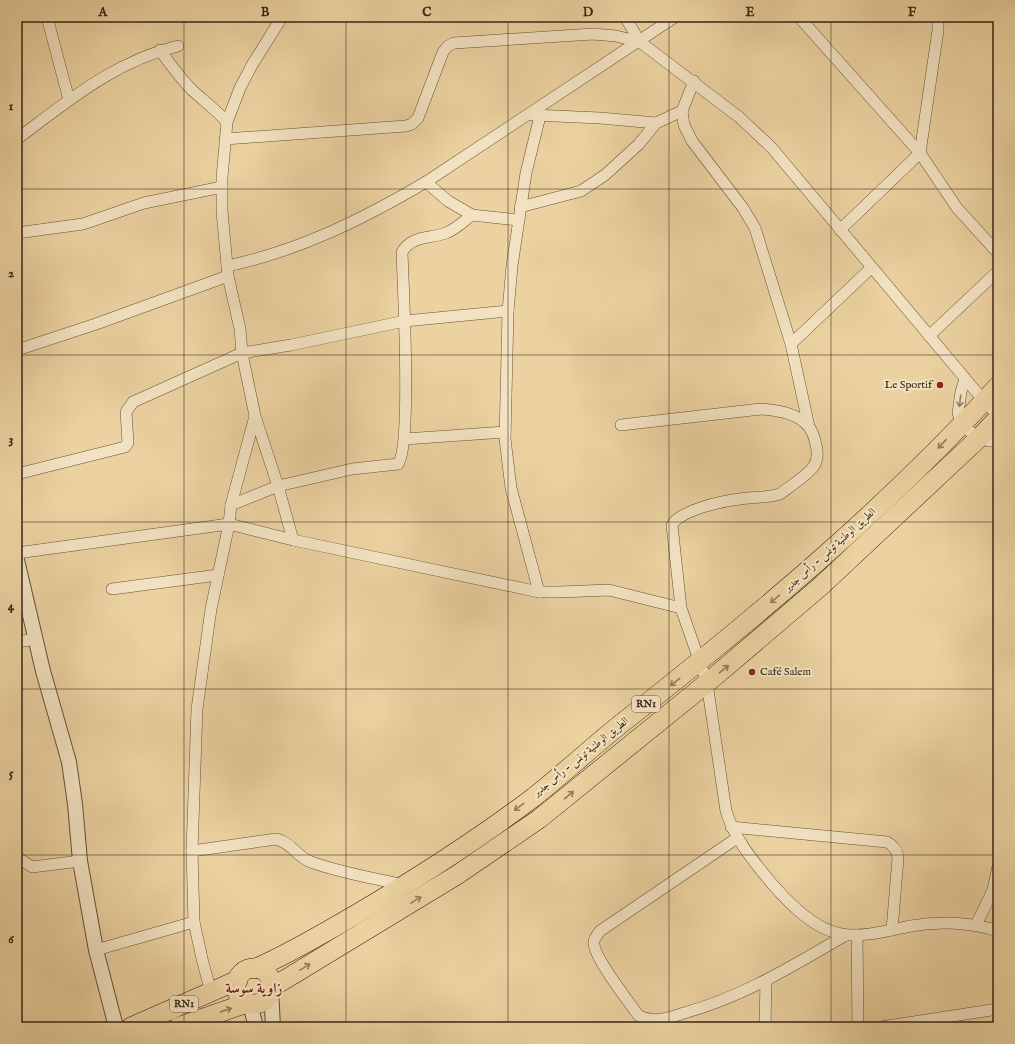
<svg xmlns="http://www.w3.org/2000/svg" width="1015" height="1044" viewBox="0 0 1015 1044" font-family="'IM FELL English',Amiri,serif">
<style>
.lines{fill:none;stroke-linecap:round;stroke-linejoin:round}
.minor-casing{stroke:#645137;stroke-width:12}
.tertiary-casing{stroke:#645137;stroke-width:16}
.trunk-casing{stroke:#362614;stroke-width:20}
.minor{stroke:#f3e2c2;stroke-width:11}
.tertiary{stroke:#f3e2c2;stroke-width:14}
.trunk{stroke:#ecd2a1;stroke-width:19}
.oneway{stroke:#94846b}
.oneway2{stroke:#917c5a}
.grid{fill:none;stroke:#362614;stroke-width:1;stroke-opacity:0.55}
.poi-dot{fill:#8f2418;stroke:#f3e2c2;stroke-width:1.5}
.labels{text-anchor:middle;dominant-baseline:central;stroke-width:4;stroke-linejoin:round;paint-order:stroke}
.shield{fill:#f3e2c2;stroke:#6f5e48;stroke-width:1}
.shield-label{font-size:10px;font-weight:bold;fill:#362614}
.poi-label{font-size:11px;fill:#362614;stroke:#f3e2c2;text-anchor:end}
.street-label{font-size:11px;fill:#362614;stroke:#f3e2c2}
.district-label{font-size:15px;font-weight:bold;fill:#7a1f14;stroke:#f3e2c2}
.neatline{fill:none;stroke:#362614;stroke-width:1.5}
.grid-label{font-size:13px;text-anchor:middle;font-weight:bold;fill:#362614}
</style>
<rect width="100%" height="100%" fill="#ecd2a1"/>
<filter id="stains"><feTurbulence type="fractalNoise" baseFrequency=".005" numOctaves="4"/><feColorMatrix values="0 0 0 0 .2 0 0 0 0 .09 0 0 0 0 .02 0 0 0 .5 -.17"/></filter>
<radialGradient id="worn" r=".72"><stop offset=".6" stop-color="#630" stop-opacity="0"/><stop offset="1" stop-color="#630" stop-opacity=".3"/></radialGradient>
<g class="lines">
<defs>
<g id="minor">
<polyline points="47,17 69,100"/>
<polyline points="625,17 640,42 739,117 772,148 984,401 998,415"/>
<polyline points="799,17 920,153 957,208 998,253"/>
<path d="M 160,50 C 170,64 180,78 192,90 C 204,101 216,110 227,122"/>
<polyline points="694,81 682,111 684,125 692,141 743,208 755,228 791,344 809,427"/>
<polyline points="533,115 600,118 656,123"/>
<path d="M 17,139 C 68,101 115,61 178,46"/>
<polyline points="225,139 406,126 412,124 418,118 443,52 448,46 454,43 593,34 616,36 640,42"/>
<polyline points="426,182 448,201 472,215 518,220"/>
<polyline points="520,207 581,191 605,175 639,144 656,123 682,111"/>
<polyline points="840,230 920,153 938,30 938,17"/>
<polyline points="17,233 83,224 144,203 222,187"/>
<path d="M 227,266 C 299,251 363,219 426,182 L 675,17"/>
<polyline points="929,336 998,271"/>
<polyline points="791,344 871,268"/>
<polyline points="17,350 96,324 228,276"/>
<polyline points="965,379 961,392 958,413 961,423 978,439 998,442"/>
<polyline points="255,416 278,486 293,540"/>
<path d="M 621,425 L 761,409 C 776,410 799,414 809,427 C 813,432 815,440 816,445 C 818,452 818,459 814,466 C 808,475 789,487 780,494 C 767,498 753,497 740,499 C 722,501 681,510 672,525 L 681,608 L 707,683 L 726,811 C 735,840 754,862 773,885 C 791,905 814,929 841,934 C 861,938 891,930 911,926 C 939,921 971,922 998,931"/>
<polyline points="405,439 505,432"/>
<polyline points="17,474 125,447 128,443 126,412 133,402 242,353 291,345 405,321 508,311"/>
<path d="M 231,505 L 278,486 L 352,469 L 398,464 C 412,446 403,284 402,252 C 412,235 430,239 446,233 C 456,229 464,221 472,215"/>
<polyline points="17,553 229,524 293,540 539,592 560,592 609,590 681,608"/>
<polyline points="112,589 218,575"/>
<polyline points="539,592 511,488 505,439 508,311 512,266 526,173 540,116"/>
<polyline points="17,642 36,639"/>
<path d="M 731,827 L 887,842 C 894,846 897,850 898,858 L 892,930"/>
<path d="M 737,838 L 600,931 C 598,934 594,938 594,942 C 592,955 629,1002 638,1015 C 653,1024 668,1018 684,1013 C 745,996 792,966 846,935"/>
<path d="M 192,851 L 276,839 C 291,842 297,857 311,862 C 341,873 373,878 404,885"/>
<polyline points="17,857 32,867 80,861"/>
<polyline points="976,925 993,890 998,866"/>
<polyline points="857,935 858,1027"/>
<polyline points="96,950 194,922"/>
<polyline points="211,992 203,963 194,922 192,851 197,709 211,609 229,524 231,505 255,416 242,353 240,329 228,276 222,211 222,177 227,122 240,88 252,65 282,17"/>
<polyline points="765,1027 766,981"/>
<polyline points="881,1027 998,1009"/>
</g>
<g id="tertiary">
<polyline points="17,560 43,671 69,762 75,804 80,861 96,950 116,1027"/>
<polyline points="271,989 273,1027"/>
<polyline points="250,1004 256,1027"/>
</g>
<g id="trunk">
<circle cx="254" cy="986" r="18"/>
<path d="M 254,969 C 289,954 322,934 355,915 C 416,879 477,840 534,797 C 564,773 592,747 622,723 C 754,619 884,511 998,386"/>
<polyline points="271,988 457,875 539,819 707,683 821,586 978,439 998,418"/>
<polyline points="131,1027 238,980"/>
<polyline points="178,1027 247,1003"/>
</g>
</defs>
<use href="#minor" class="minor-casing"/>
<use href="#tertiary" class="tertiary-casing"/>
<use href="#trunk" class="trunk-casing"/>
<use href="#minor" class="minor"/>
<use href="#tertiary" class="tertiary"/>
<use href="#trunk" class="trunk"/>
</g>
<defs><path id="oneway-shaft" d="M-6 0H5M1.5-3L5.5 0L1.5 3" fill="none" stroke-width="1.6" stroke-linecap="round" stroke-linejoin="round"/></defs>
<use class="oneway" href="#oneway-shaft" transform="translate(960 401) rotate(97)"/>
<g class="oneway2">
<use href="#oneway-shaft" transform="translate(942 444) rotate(133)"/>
<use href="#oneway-shaft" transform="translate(775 599) rotate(140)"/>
<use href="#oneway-shaft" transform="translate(724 669) rotate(-40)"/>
<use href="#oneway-shaft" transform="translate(675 682) rotate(142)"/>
<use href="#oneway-shaft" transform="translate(569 795) rotate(-40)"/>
<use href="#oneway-shaft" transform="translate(519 807) rotate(144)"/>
<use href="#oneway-shaft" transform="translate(416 900) rotate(-31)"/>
<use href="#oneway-shaft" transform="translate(305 967) rotate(-32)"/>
<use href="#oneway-shaft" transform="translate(226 1010) rotate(-19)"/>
</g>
<path class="grid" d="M 184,17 L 184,1027M 346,17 L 346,1027M 508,17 L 508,1027M 669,17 L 669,1027M 831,17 L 831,1027M 17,189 L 998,189M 17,355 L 998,355M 17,522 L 998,522M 17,689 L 998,689M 17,855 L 998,855"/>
<g class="poi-dot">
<circle cx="940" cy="385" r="4"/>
<circle cx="752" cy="672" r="4"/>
</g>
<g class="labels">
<g class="shield">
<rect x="632" y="696" width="28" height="16" rx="3"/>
<rect x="170" y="996" width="28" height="16" rx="3"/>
</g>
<g class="shield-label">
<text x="646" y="704">RN1</text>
<text x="184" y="1004">RN1</text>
</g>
<g class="poi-label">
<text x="932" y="385">Le Sportif</text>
<text x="760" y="672" text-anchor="start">Café Salem</text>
</g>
<g class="street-label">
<text transform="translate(830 550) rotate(-42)">الطريق الوطنية تونس - رأس جدير</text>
<text transform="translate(581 757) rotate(-39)">الطريق الوطنية تونس - رأس جدير</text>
</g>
<g class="district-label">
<text x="254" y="988">زاوية سوسة</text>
</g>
</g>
<rect width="1015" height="1044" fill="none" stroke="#ecd2a1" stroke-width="44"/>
<rect x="22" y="22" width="971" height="1000" class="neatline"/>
<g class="grid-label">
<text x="103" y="16">A</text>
<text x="265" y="16">B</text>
<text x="427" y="16">C</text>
<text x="588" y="16">D</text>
<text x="750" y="16">E</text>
<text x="912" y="16">F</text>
<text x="11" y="110">1</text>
<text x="11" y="277">2</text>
<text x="11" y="443">3</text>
<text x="11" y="610">4</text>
<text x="11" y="777">5</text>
<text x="11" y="943">6</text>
</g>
<rect width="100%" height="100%" filter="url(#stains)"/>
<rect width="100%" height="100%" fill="url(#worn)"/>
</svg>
